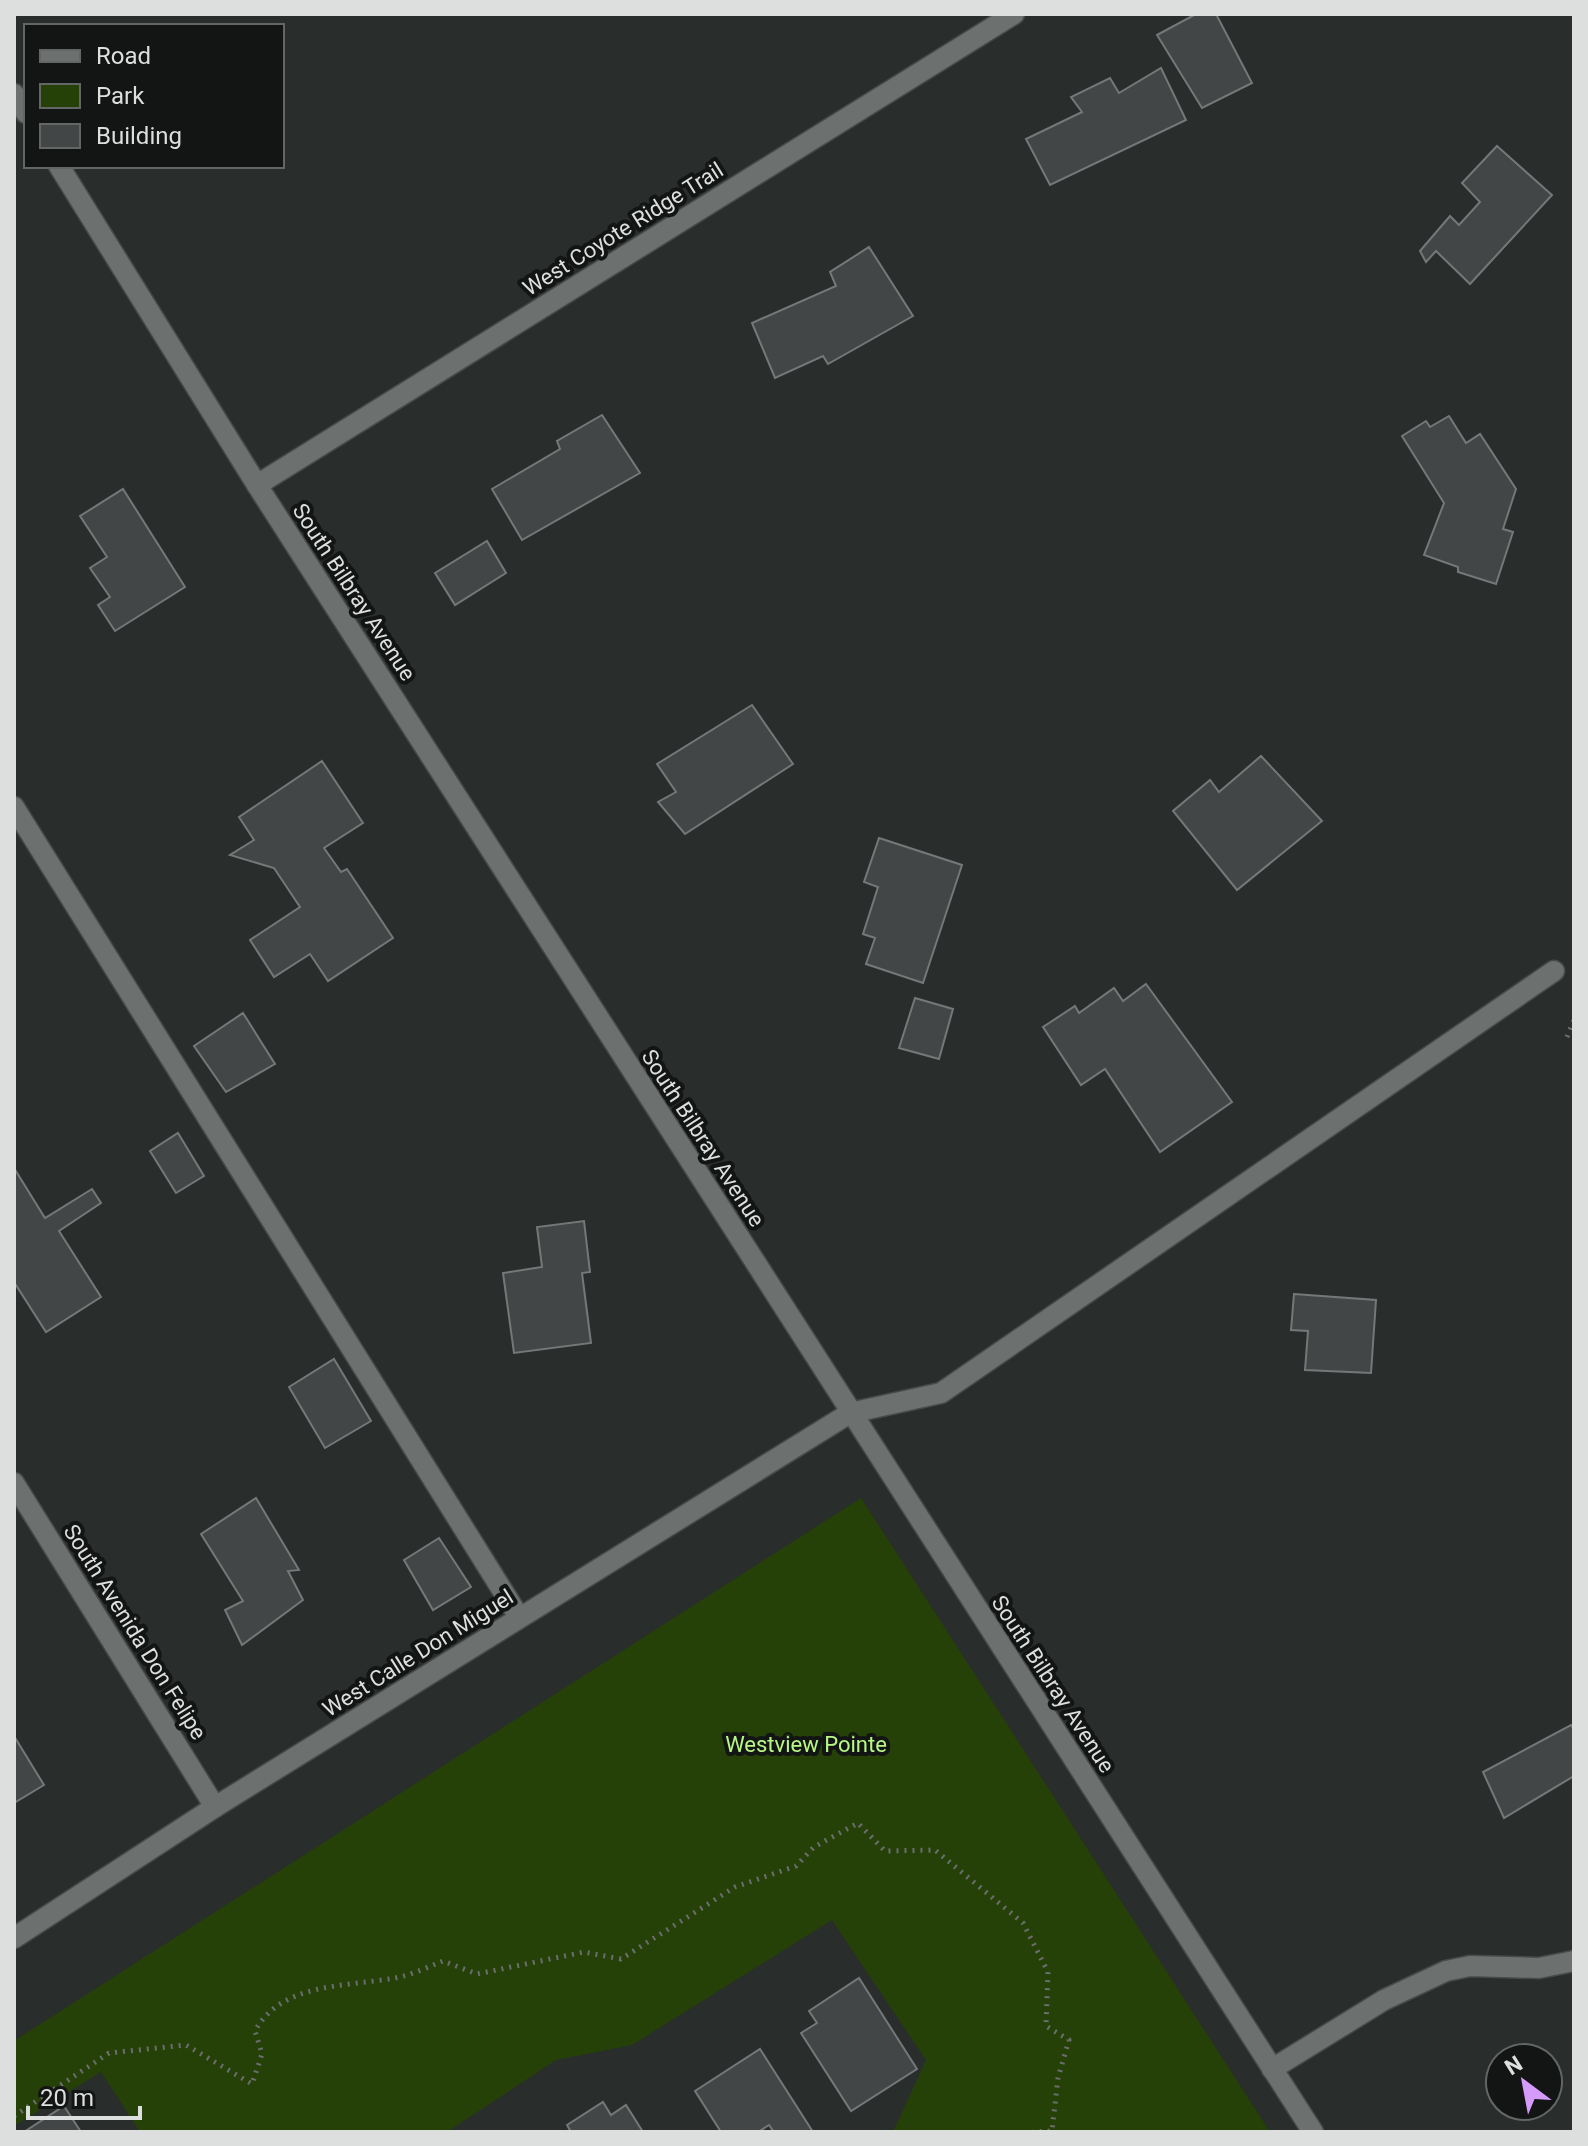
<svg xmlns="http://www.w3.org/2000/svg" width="1588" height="2146" viewBox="0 0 1588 2146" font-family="Roboto,sans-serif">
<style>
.green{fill:#264108}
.building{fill:#424646;stroke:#747879;stroke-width:2}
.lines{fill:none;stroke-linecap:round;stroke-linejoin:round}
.service-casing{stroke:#474a49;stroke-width:23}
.minor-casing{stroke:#474a49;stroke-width:23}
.tertiary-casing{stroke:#474a49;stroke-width:23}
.path{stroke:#6a6e6d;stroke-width:5;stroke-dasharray:2 6;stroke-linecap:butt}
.service{stroke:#6c7170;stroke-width:20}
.minor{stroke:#6c7170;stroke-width:20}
.tertiary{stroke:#6c7170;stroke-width:20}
.labels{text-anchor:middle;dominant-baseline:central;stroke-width:8;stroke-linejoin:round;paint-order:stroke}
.street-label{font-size:22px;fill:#dcdfde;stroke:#131514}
.park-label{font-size:22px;fill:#b8f685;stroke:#131514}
</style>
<rect width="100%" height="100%" fill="#292d2c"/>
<polygon class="green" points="861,1498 1270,2132 893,2132 926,2060 832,1920 632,2045 556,2060 447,2132 140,2132 101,2072 14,2126 14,2041"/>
<g class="building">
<polygon points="1196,14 1216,14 1252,83 1202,108 1157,35"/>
<polygon points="1161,68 1186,120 1050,185 1026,139 1082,112 1071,97 1110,78 1119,93"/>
<polygon points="1497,146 1552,195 1470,284 1436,251 1426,262 1420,251 1450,216 1459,225 1480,202 1462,183"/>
<polygon points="869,247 913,316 828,364 823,356 775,378 752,323 836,286 830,272"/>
<polygon points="602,415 640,473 522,540 492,489 560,449 557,441"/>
<polygon points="1449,416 1466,443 1480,434 1516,489 1503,529 1513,532 1496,584 1458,572 1458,567 1424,555 1444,503 1402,436 1426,421 1430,427"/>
<polygon points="123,489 185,587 115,631 98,605 110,597 90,568 107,557 80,516"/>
<polygon points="487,541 506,573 455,605 435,573"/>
<polygon points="752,705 793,764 685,834 658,802 676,792 657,764"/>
<polygon points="1261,756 1322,821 1237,890 1173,811 1210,780 1219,792"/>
<polygon points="322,761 363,823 324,848 341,872 347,869 393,938 328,981 310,954 274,977 250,940 300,907 274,868 230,855 254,840 239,817"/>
<polygon points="879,838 962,865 923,983 866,964 875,938 863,934 878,887 864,882"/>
<polygon points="1146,984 1232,1102 1160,1152 1105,1069 1081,1085 1043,1027 1075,1006 1079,1013 1114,988 1123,1001"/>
<polygon points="915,998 953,1009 939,1059 899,1048"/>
<polygon points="243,1013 275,1064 226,1092 194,1046"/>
<polygon points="178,1133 204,1176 176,1193 150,1151"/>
<polygon points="14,1168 45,1218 92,1189 101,1203 59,1231 101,1297 46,1332 14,1282"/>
<polygon points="584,1221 590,1272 582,1273 591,1343 514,1353 503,1273 542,1267 537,1227"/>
<polygon points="1294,1294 1376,1300 1371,1373 1305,1370 1308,1331 1291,1330"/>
<polygon points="334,1359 371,1421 325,1448 289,1387"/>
<polygon points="256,1498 299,1570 288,1571 303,1600 242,1645 225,1610 243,1601 201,1534"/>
<polygon points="439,1538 471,1587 433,1610 404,1560"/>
<polygon points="1571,1725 1574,1729 1574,1776 1504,1818 1483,1772"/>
<polygon points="14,1736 44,1785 14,1803"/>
<polygon points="859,1978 917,2069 851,2111 801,2033 817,2023 809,2011"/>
<polygon points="760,2049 813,2132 774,2132 769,2125 758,2132 721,2132 695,2091"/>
<polygon points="603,2102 611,2115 626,2105 643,2132 571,2132 567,2125"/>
<polygon points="64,2106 81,2132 24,2132"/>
</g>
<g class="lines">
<defs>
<g id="service">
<polyline points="14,807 519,1617"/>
<polyline points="850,1413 941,1393 1554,971"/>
<polyline points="1272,2069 1384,2000 1446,1971 1470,1966 1539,1968 1574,1961"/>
</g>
<g id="minor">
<polyline points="14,94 26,113"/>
<polyline points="59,166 257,485 1313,2132"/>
<polyline points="257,485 1014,14"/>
<polyline points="14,1483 215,1807"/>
</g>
<polyline id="tertiary" points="14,1938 215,1807 850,1413"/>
</defs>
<use href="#service" class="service-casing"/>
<use href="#minor" class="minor-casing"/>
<use href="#tertiary" class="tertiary-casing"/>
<g class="path">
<polyline points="1567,1037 1574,1020"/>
<path d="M 14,2116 L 109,2053 L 186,2045 L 252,2084 L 262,2054 L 255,2031 C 282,1982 345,1987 395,1978 C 412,1975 428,1967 443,1961 L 477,1974 L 584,1952 L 621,1959 L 735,1887 L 796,1866 L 814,1847 L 858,1823 L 885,1851 L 935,1850 L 1023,1923 L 1048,1972 L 1046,2026 L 1069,2040 L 1058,2078 L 1052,2131 L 1033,2132"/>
</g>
<use href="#service" class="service"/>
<use href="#minor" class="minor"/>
<use href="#tertiary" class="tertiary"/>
</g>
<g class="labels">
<g class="street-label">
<text transform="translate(623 229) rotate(-32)">West Coyote Ridge Trail</text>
<text transform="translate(354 592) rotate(57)">South Bilbray Avenue</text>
<text transform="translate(703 1138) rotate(57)">South Bilbray Avenue</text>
<text transform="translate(135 1632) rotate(58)">South Avenida Don Felipe</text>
<text transform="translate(418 1653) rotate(-32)">West Calle Don Miguel</text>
<text transform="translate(1053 1684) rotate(57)">South Bilbray Avenue</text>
</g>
<g class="park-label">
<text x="806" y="1744">Westview Pointe</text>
</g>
</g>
<rect width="1588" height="2146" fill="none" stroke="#dcdfde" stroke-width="32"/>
<rect x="24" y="24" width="260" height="144" fill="#131514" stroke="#636665" stroke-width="2"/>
<rect x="40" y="50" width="40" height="12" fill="#6c7170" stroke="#636665" stroke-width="2"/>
<text x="96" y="64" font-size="24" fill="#dcdfde">Road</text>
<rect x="40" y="84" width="40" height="24" fill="#264108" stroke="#636665" stroke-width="2"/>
<text x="96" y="104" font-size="24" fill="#dcdfde">Park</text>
<rect x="40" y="124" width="40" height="24" fill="#424646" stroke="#636665" stroke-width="2"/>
<text x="96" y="144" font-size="24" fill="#dcdfde">Building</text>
<g transform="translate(1524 2082) rotate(328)"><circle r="38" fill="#131514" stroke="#636665" stroke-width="2"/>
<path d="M0-6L14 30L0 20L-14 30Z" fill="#d59bfa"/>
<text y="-12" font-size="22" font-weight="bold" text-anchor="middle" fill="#dcdfde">N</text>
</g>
<path d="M28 2106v12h112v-12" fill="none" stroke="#dcdfde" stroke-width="4"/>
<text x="40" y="2106" font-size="24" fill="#dcdfde" stroke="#131514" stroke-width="6" paint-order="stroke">20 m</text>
</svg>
